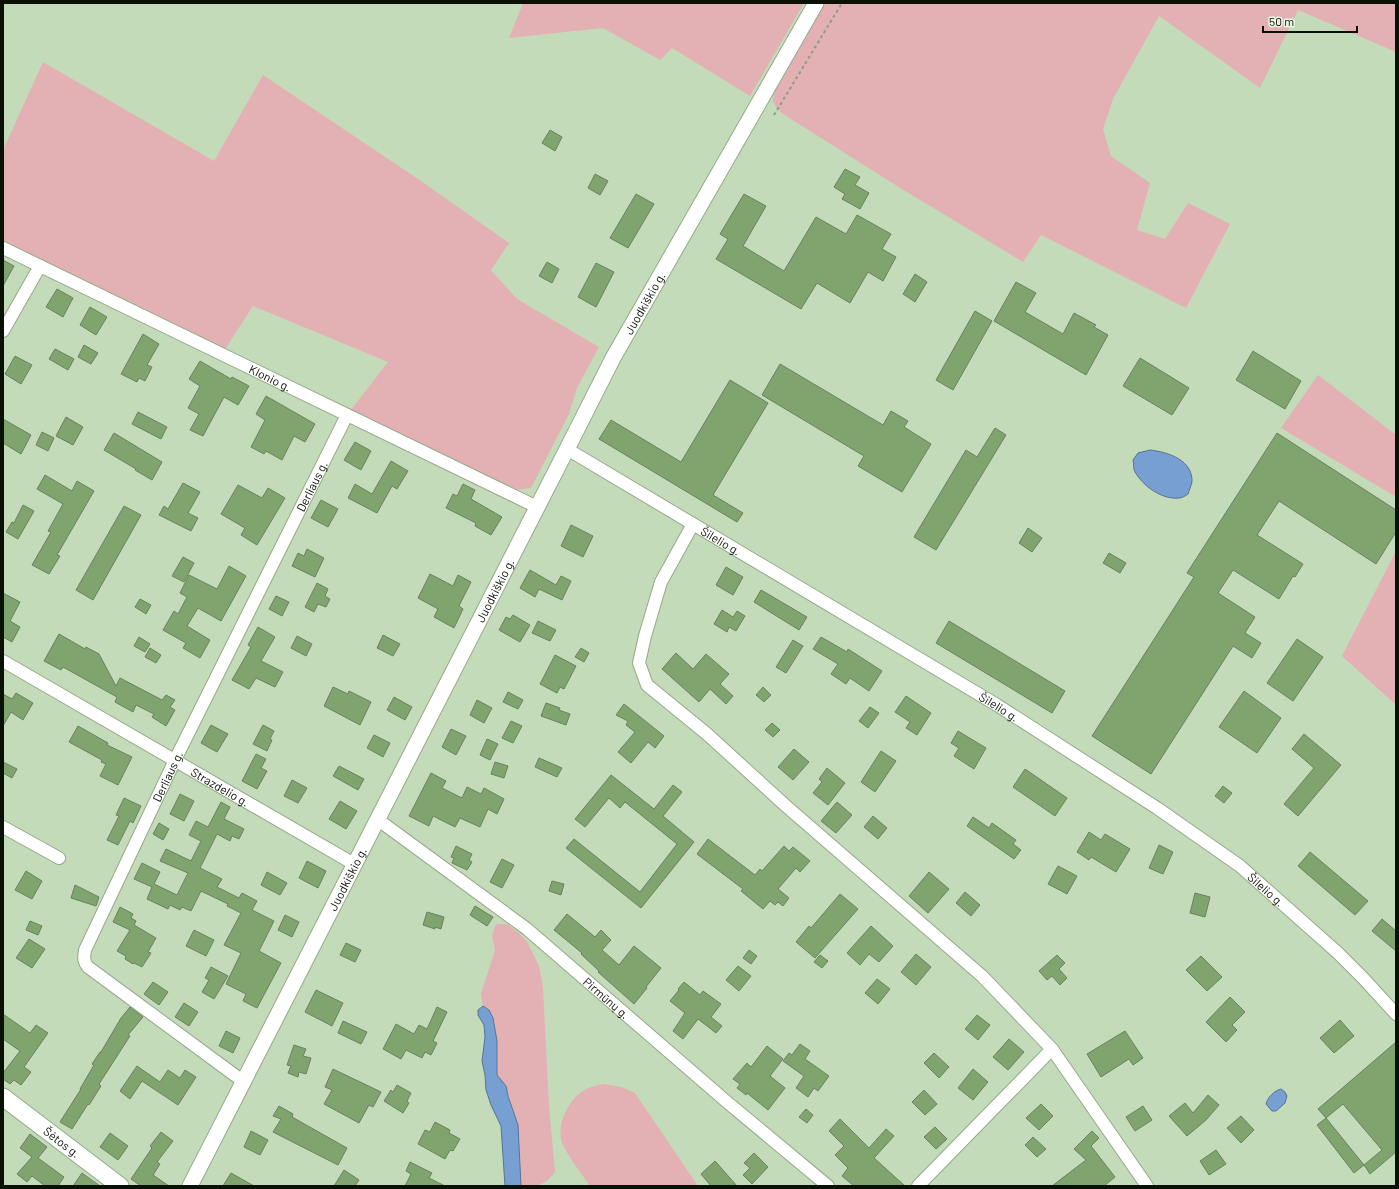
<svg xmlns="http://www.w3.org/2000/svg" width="1399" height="1189" viewBox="0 0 1399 1189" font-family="Barlow,sans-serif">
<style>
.green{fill:#e3b1b3}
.water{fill:#779fd2;stroke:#567494}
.building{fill:#80a46d;stroke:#6b8061}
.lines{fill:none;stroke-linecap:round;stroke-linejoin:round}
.minor-casing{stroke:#94a989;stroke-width:14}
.tertiary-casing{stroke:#94a989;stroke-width:17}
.secondary-casing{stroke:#94a989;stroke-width:19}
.path{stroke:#8c9e83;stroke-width:2;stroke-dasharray:3 3;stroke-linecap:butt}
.minor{stroke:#fff;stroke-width:12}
.tertiary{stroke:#fff;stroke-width:15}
.secondary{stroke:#fff;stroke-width:17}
.labels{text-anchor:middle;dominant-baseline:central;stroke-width:3;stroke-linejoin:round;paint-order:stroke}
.street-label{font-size:12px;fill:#091005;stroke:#ecf8e6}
</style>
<rect width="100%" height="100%" fill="#c4dbb9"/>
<g class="green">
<polygon points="523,3 804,3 750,96 672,48 660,60 603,28 509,38"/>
<path d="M 825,3 L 1396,3 L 1396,52 L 1298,10 L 1260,88 L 1159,16 L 1113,99 L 1103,129 L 1111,156 L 1150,183 L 1137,230 L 1165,239 L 1188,203 L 1230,224 L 1186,308 L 1041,235 L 1023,262 L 897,186 L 783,114 C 771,102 770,100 777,84 Z"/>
<polygon points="43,62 214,161 263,75 421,181 509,243 491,270 517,299 599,347 577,388 569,414 531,488 515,490 347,415 388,362 253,306 222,354 3,251 3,150"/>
<polygon points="1318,375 1396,435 1396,497 1281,428"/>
<polygon points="1396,551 1396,705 1342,656"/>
<path d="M 496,924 L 507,924 L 521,935 L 527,942 L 539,966 L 543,987 L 549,1106 L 555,1172 C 544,1186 539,1186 521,1186 L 518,1125 L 508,1096 L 506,1086 L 497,1075 L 497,1059 L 489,1010 L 483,1006 L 481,994 L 495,950 L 492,936 Z"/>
<path d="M 603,1084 L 621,1087 L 635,1093 L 698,1186 L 590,1186 C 581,1173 570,1159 563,1145 C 554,1125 570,1096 588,1088 C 593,1086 598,1085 603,1084 Z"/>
</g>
<g class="water">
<path d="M 1150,450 C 1168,452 1193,460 1192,482 C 1191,486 1189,491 1188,494 C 1185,496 1182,498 1179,498 C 1162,500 1143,486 1135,472 C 1133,469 1134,464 1133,460 L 1138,453 Z"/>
<polygon points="483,1006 489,1010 493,1018 497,1041 497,1075 506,1086 508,1096 518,1125 521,1186 505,1186 501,1126 491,1105 486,1090 485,1075 482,1061 485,1037 484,1025 478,1015 478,1010"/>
<path d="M 1281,1089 L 1285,1092 L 1287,1096 L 1285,1103 L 1276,1111 L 1272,1111 L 1266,1104 C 1267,1098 1275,1090 1281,1089 Z"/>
</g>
<g class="building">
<polygon points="550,130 562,137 555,151 542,143"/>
<polygon points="845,169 860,177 855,185 869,193 860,209 842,199 845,194 834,187"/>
<polygon points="595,174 608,181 600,195 588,188"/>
<polygon points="636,194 654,204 628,248 610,238"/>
<polygon points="744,194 766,206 743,246 784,271 816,217 846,234 857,215 891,234 882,249 896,257 883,281 868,272 850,303 817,283 801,309 716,259 728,239 720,234"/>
<polygon points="3,260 14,266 3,286"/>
<polygon points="547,262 559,269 552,283 539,276"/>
<polygon points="596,263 614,272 596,307 578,297"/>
<polygon points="915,274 927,282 915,302 903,294"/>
<polygon points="1016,282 1036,293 1025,312 1063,334 1074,313 1096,325 1094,327 1108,335 1086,375 994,321"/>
<polygon points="57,289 73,298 63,317 46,307"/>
<polygon points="90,307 107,317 96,335 80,325"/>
<polygon points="975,311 992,321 953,390 936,380"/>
<polygon points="143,334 159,344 147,365 152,367 145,381 139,378 137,382 121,374"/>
<polygon points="84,345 98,353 91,364 78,357"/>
<polygon points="55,349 74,359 68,370 49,359"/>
<polygon points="1253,351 1301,381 1285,409 1236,380"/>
<polygon points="15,356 32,365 21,384 5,374"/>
<polygon points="1140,358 1189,388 1172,415 1123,386"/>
<polygon points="200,361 231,379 232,377 249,386 238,405 224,397 203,436 190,430 199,414 188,408 200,386 189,379"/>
<polygon points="780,364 883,425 891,411 908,421 904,427 931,444 902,492 858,466 864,456 762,395"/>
<polygon points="730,380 768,403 713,495 743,513 737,522 599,439 611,420 681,462"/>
<polygon points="266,396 315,424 305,442 294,436 282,460 266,451 264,454 251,447 265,420 256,414"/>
<polygon points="138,412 167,427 161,439 132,424"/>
<polygon points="66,417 83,427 73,445 56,436"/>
<polygon points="3,419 31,435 21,454 3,443"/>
<polygon points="995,428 1006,435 936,550 914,537 966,450 977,457"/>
<polygon points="42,432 54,438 48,451 36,445"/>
<polygon points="114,433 162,462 152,480 135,470 136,469 104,450"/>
<polygon points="1277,433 1396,510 1396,532 1376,564 1279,501 1257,535 1303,564 1295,577 1293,576 1279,599 1233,570 1218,593 1255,617 1245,633 1261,643 1252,658 1233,646 1151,774 1092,736 1194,577 1187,573"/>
<polygon points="355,442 371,451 361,470 344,460"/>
<polygon points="391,461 408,471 397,489 392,486 377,513 348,498 355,484 372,494"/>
<polygon points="45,475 72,491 77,481 94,491 57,555 60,556 49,574 32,565 51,532 48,531 63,504 37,489"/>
<polygon points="183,483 200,492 188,513 198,518 191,531 159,515 164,506 168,509"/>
<polygon points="463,484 475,490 471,499 502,517 491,535 475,526 476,523 446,508 453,494 457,496"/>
<polygon points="238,485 262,498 268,488 285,498 257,545 241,535 245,528 221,514"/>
<polygon points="321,500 338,509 328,527 311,518"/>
<polygon points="23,505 34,511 18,539 6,532 12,522 14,523"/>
<polygon points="124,506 141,515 93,600 76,590"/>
<polygon points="571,525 593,536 583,557 561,546"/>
<polygon points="1028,528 1042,538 1032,552 1019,543"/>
<polygon points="307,549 324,558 315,577 292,566 298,553 304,556"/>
<polygon points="1109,553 1126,563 1120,573 1103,563"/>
<polygon points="183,557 194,563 184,582 172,576"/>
<polygon points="229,566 246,576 221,621 198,608 187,626 210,640 200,658 183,648 186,643 163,630 174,611 178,614 187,597 180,593 189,575 217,589"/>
<polygon points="726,567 743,577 733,595 716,585"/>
<polygon points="530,570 556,585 561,576 571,581 562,600 539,589 535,597 520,588"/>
<polygon points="430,574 453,586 458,575 471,582 459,606 463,609 454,628 434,617 438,609 418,598"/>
<polygon points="317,583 328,589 325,596 330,599 326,607 318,604 314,612 305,607"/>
<polygon points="761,590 807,617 799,630 754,602"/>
<polygon points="3,593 20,602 10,621 20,627 12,642 3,637"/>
<polygon points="276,596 289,602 282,616 269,609"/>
<polygon points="140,599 151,605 146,614 135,607"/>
<polygon points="722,610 733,617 737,611 745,616 736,631 729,627 727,632 714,624"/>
<polygon points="513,615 530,625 520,642 499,630 506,617 510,619"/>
<polygon points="538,621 556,630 550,641 532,633"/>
<polygon points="949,621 1065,691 1052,713 936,643"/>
<polygon points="258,627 275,637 261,661 283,672 275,687 256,678 249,689 232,680 251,647 248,645"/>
<polygon points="59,634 85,649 86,647 99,654 116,686 120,678 162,700 166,695 175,700 170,707 175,710 166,726 152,717 154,714 136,705 133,712 115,702 117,697 63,667 61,670 44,661"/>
<polygon points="383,635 400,644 393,656 377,648"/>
<polygon points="297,636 312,644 306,656 291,648"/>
<polygon points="139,637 150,644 145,652 134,646"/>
<polygon points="821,637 847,652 848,649 882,671 869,691 850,678 846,684 831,674 838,664 813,649"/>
<polygon points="1297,639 1323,657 1293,701 1267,683"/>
<polygon points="793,640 803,646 786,673 776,667"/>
<polygon points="150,648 161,655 156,663 145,657"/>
<polygon points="581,648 589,653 584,662 575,657"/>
<polygon points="676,653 693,669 706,654 729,674 720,684 733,696 726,704 710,689 699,702 662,669"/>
<polygon points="555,655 576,666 564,689 560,687 557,693 540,684"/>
<polygon points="333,687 348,694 349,691 371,702 360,725 324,706"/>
<polygon points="763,687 771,695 764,702 756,695"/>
<polygon points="1244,691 1281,718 1257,753 1219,727"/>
<polygon points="508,692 523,700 518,709 503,702"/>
<polygon points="16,693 33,703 23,720 11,712 3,726 3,694 12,699"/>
<polygon points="906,696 931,713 917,735 906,728 910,722 895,712"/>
<polygon points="394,697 412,707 405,720 387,710"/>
<polygon points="477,700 492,708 484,723 470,715"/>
<polygon points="546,703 560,708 559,710 570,714 566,725 541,716"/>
<polygon points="624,704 664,736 655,748 648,742 631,763 618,752 635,732 626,725 628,721 616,715"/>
<polygon points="870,707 879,713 868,728 859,721"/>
<polygon points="511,721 522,726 513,743 502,738"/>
<polygon points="772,723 780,730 773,737 765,730"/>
<polygon points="211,725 228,734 217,752 201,743"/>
<polygon points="263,725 274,731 270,739 272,740 267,751 253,744"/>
<polygon points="78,726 108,743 107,745 132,757 118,785 100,776 106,764 101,762 102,760 69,742"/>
<polygon points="451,729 466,736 456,755 442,747"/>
<polygon points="958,731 986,748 974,769 954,756 959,748 951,743"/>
<polygon points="1304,734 1341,765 1298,816 1284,804 1314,768 1292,749"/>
<polygon points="374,735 390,743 383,757 367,748"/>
<polygon points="487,739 498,744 490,760 480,755"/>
<polygon points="794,749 809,762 793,780 778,767"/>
<polygon points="881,751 896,761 875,792 861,782"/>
<polygon points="256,754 266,759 261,768 267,771 257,789 242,781"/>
<polygon points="539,758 562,768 557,777 535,767"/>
<polygon points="3,762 17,769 12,778 3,773"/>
<polygon points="495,762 508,766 504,778 491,774"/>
<polygon points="339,766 364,779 358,790 333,776"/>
<polygon points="827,768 845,783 828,805 813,793 822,782 819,779"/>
<polygon points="1025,769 1067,798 1055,816 1013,787"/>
<polygon points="431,773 446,781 442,788 462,798 467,787 481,794 484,788 504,799 497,814 488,809 480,827 460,818 455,827 433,816 429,826 409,816"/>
<polygon points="611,775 654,809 673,785 682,792 663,816 694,842 641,908 566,848 574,839 640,892 677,844 625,802 620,808 609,798 585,827 575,819"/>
<polygon points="292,780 307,788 298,803 284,796"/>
<polygon points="1223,786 1232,793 1224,803 1215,796"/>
<polygon points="180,794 194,801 184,821 170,814"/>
<polygon points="124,798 141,806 133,823 130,821 118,845 107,840 119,816 116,815"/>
<polygon points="340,801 357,811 346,829 329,819"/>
<polygon points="221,802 230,807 224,819 244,829 239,839 232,836 230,841 217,834 200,868 222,879 217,887 239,898 242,893 257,901 252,910 274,921 259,951 281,963 257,1008 243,1001 246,994 226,984 241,953 224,945 241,913 227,906 228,904 201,891 191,911 182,907 180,910 170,905 168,909 147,899 152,887 134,879 142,863 160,872 154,884 177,895 188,873 160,861 166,849 191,861 201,841 189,835 196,821 208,827"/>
<polygon points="837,802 852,815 836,833 821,821"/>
<polygon points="873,816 887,828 878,839 864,827"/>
<polygon points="973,817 989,828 992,823 1016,840 1013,844 1021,850 1014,859 967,826"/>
<polygon points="159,823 169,829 163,840 153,834"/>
<polygon points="1089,832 1101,840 1105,834 1130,849 1116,872 1091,857 1089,860 1077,852"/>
<polygon points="708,839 755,875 760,869 762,871 784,846 789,851 793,847 810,861 800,872 796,868 778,889 789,898 783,906 778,902 775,905 770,901 763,909 741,891 743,889 697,854"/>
<polygon points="1159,845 1173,852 1163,874 1149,868"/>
<polygon points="456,846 472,854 469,860 472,862 467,870 452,863 454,858 451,857"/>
<polygon points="1310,852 1368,901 1355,915 1298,866"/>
<polygon points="502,859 514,865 502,888 490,882"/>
<polygon points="307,861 326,871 318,888 299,878"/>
<polygon points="1058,866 1077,876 1067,894 1048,884"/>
<polygon points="26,871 42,881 32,899 15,890"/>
<polygon points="267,872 287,883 280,895 261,885"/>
<polygon points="929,872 949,889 928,913 909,896"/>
<polygon points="552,881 564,884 561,895 549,891"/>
<polygon points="75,885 99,897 96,906 71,898"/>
<polygon points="965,892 980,905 971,916 956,903"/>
<polygon points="1195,893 1210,897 1205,917 1190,913"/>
<polygon points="840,894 858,909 815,958 796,942 809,926 811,928"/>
<polygon points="475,906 493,917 487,926 470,915"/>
<polygon points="120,907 133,914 131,918 136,921 134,925 156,938 148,952 151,953 142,967 134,963 133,964 125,959 126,956 117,951 130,930 113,922"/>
<polygon points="427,912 444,917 441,929 435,927 435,929 423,925"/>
<polygon points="567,914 595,937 601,930 611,940 602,950 619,965 634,946 661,968 646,987 647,988 634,1004 598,972 599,971 581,954 582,953 554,930"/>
<polygon points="285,915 299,922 292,937 278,930"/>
<polygon points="1382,919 1396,931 1396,951 1372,931"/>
<polygon points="30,921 42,926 38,935 26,930"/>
<polygon points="871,926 893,946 879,962 869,954 860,965 847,953"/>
<polygon points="194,930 214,940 206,956 186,946"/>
<polygon points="29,939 45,949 32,968 16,958"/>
<polygon points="346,943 361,950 355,962 340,955"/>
<polygon points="749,950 757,956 751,964 743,958"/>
<polygon points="916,954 931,967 916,985 901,972"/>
<polygon points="820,955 828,961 822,968 814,962"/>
<polygon points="1057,955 1065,963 1059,969 1067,978 1060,985 1052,976 1047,980 1039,971"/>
<polygon points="1201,956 1222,977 1207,991 1186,970"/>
<polygon points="738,966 751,976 739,991 726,980"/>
<polygon points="211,967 228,976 214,999 202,992 209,980 205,978"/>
<polygon points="877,979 890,989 878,1004 865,993"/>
<polygon points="153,982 168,992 159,1005 144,994"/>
<polygon points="684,982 700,995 703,991 721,1004 711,1017 722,1026 716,1033 698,1019 683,1039 673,1031 685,1013 670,1001 679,990 678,989"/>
<polygon points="316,990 343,1003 332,1026 305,1012"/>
<polygon points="1230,997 1245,1012 1232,1025 1237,1030 1226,1042 1206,1022"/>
<polygon points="184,1003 198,1012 189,1026 175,1017"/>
<polygon points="130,1007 143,1017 128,1035 130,1036 99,1084 101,1086 89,1105 88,1104 72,1129 60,1122 81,1089 80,1089 94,1065 92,1064 100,1052 101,1052 121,1018"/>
<polygon points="437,1007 447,1012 433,1041 437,1043 431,1055 425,1052 422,1058 406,1050 401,1059 383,1049 396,1024 414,1034 419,1025 427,1029"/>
<polygon points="3,1014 30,1033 36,1025 48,1033 24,1067 31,1072 21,1085 14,1080 10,1084 3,1079 3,1073 20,1051 3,1039"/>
<polygon points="977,1015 990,1025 978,1040 965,1029"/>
<polygon points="1340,1020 1354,1036 1334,1053 1320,1038"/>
<polygon points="343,1021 367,1032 361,1044 338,1033"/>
<polygon points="226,1031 240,1038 233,1053 219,1046"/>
<polygon points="1125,1031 1143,1058 1133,1065 1129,1059 1101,1077 1087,1054"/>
<polygon points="1009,1039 1024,1052 1008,1070 993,1057"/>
<polygon points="1396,1042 1396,1152 1370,1174 1364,1165 1382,1150 1343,1104 1326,1118 1318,1109"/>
<polygon points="800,1044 810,1051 805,1059 829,1076 818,1091 814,1088 808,1097 796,1088 804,1076 783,1061 789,1053 792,1055"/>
<polygon points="294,1045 306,1049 303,1056 311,1058 306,1074 299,1072 298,1077 288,1073 291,1066 287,1065"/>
<polygon points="767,1046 783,1059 770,1076 785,1088 768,1110 747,1093 746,1095 737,1088 740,1084 733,1079 747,1063 751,1067"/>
<polygon points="934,1053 949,1067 939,1078 924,1063"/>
<polygon points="137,1066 160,1082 168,1070 180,1078 185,1070 196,1077 178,1105 142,1081 130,1099 120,1091"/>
<polygon points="333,1069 381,1092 373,1107 369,1105 359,1123 324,1104 332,1090 325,1087"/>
<polygon points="973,1069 988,1082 973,1100 958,1088"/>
<polygon points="397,1085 411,1093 407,1101 409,1103 403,1113 384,1101 391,1090 393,1092"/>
<polygon points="924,1090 937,1104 925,1115 912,1102"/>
<polygon points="1208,1095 1219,1105 1206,1120 1187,1136 1169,1116 1185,1103 1193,1113"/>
<polygon points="1041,1104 1053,1116 1039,1130 1026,1118"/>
<polygon points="279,1106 293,1114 292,1117 347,1148 338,1165 273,1132 281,1119 273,1116"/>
<polygon points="1143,1106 1152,1120 1135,1131 1126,1117"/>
<polygon points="806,1109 813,1115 807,1123 799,1117"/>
<polygon points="1241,1116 1254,1130 1241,1143 1227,1128"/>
<polygon points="1326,1118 1364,1165 1354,1173 1317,1125"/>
<polygon points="840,1119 869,1148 886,1129 894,1136 874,1158 905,1186 854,1186 842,1176 848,1168 835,1155 844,1146 829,1131"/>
<polygon points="435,1122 450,1130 449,1133 460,1139 453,1151 450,1150 445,1159 418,1144 425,1130 430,1132"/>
<polygon points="935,1127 947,1139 936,1149 924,1137"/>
<polygon points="251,1131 268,1140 260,1155 244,1147"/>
<polygon points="1092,1131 1099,1138 1091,1146 1115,1177 1104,1186 1052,1186 1086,1160 1074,1149"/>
<polygon points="161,1132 173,1141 157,1162 160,1164 153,1175 169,1186 141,1186 131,1179 152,1148 150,1146"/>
<polygon points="110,1133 128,1146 118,1160 100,1147"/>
<polygon points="30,1134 47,1147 38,1158 64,1177 58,1186 45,1186 32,1176 27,1182 17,1174 32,1157 20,1148"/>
<polygon points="1033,1137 1046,1149 1037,1157 1025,1145"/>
<polygon points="1216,1150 1226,1164 1209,1175 1200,1161"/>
<polygon points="754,1153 768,1167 752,1184 743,1175 750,1168 744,1163"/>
<polygon points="715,1161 737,1186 711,1186 701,1174"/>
<polygon points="410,1162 432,1173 429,1178 445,1186 405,1186 411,1174 406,1171"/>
<polygon points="344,1170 359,1180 355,1186 334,1186"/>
<polygon points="82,1173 100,1186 73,1186"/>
<polygon points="231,1173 254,1186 223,1186"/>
</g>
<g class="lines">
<defs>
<g id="minor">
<path id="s1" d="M 3,248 L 537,507"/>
<polyline points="3,331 40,266"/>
<path id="s2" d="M 567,449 L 997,705 L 1157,808 L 1240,866 L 1338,953 L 1363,978 L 1396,1014"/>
<polyline points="693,524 661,582 645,636 639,663 647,685 707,734 786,806 982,976 1052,1049 1147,1186"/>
<path id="s3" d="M 3,661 L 354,864"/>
<path id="s4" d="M 377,819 L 527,929 L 727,1102 L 828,1186"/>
<polyline points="3,827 59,858"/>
<path id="s5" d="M 244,1082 L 88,967 C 83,961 84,957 85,950 L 175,760 L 347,415"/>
<polyline points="918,1186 1052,1049"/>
</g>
<g id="tertiary">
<path id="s6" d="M 190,1186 L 567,449 L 613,358 L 816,3"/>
</g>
<g id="secondary">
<path id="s7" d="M 3,1097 L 120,1186"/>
</g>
</defs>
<use href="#minor" class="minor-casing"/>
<use href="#tertiary" class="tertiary-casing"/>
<use href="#secondary" class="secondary-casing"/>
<polyline class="path" points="774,115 842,3"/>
<use href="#minor" class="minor"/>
<use href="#tertiary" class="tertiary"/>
<use href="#secondary" class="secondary"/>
</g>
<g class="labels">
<g class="street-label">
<text stroke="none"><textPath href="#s6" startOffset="993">Juodkiškio g.</textPath></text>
<text stroke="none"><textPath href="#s1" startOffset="297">Klonio g.</textPath></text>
<text stroke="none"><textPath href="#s5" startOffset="728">Derliaus g.</textPath></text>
<text stroke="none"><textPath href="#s2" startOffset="179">Šilelio g.</textPath></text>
<text stroke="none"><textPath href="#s6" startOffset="669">Juodkiškio g.</textPath></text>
<text stroke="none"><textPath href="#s2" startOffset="503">Šilelio g.</textPath></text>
<text stroke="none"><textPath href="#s5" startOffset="404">Derliaus g.</textPath></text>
<text stroke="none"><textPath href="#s3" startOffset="251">Strazdelio g.</textPath></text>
<text stroke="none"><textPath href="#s6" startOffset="345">Juodkiškio g.</textPath></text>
<text stroke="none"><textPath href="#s2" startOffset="827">Šilelio g.</textPath></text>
<text stroke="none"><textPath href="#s4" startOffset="291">Pirmūnų g.</textPath></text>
<text stroke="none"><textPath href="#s7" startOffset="74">Šėtos g.</textPath></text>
</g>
</g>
<rect width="1399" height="1189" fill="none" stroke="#091005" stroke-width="8"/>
<path d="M1263 26v6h94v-6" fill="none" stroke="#091005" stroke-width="2"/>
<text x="1269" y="26" font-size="12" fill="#091005" stroke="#ecf8e6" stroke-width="3" paint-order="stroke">50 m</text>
</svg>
